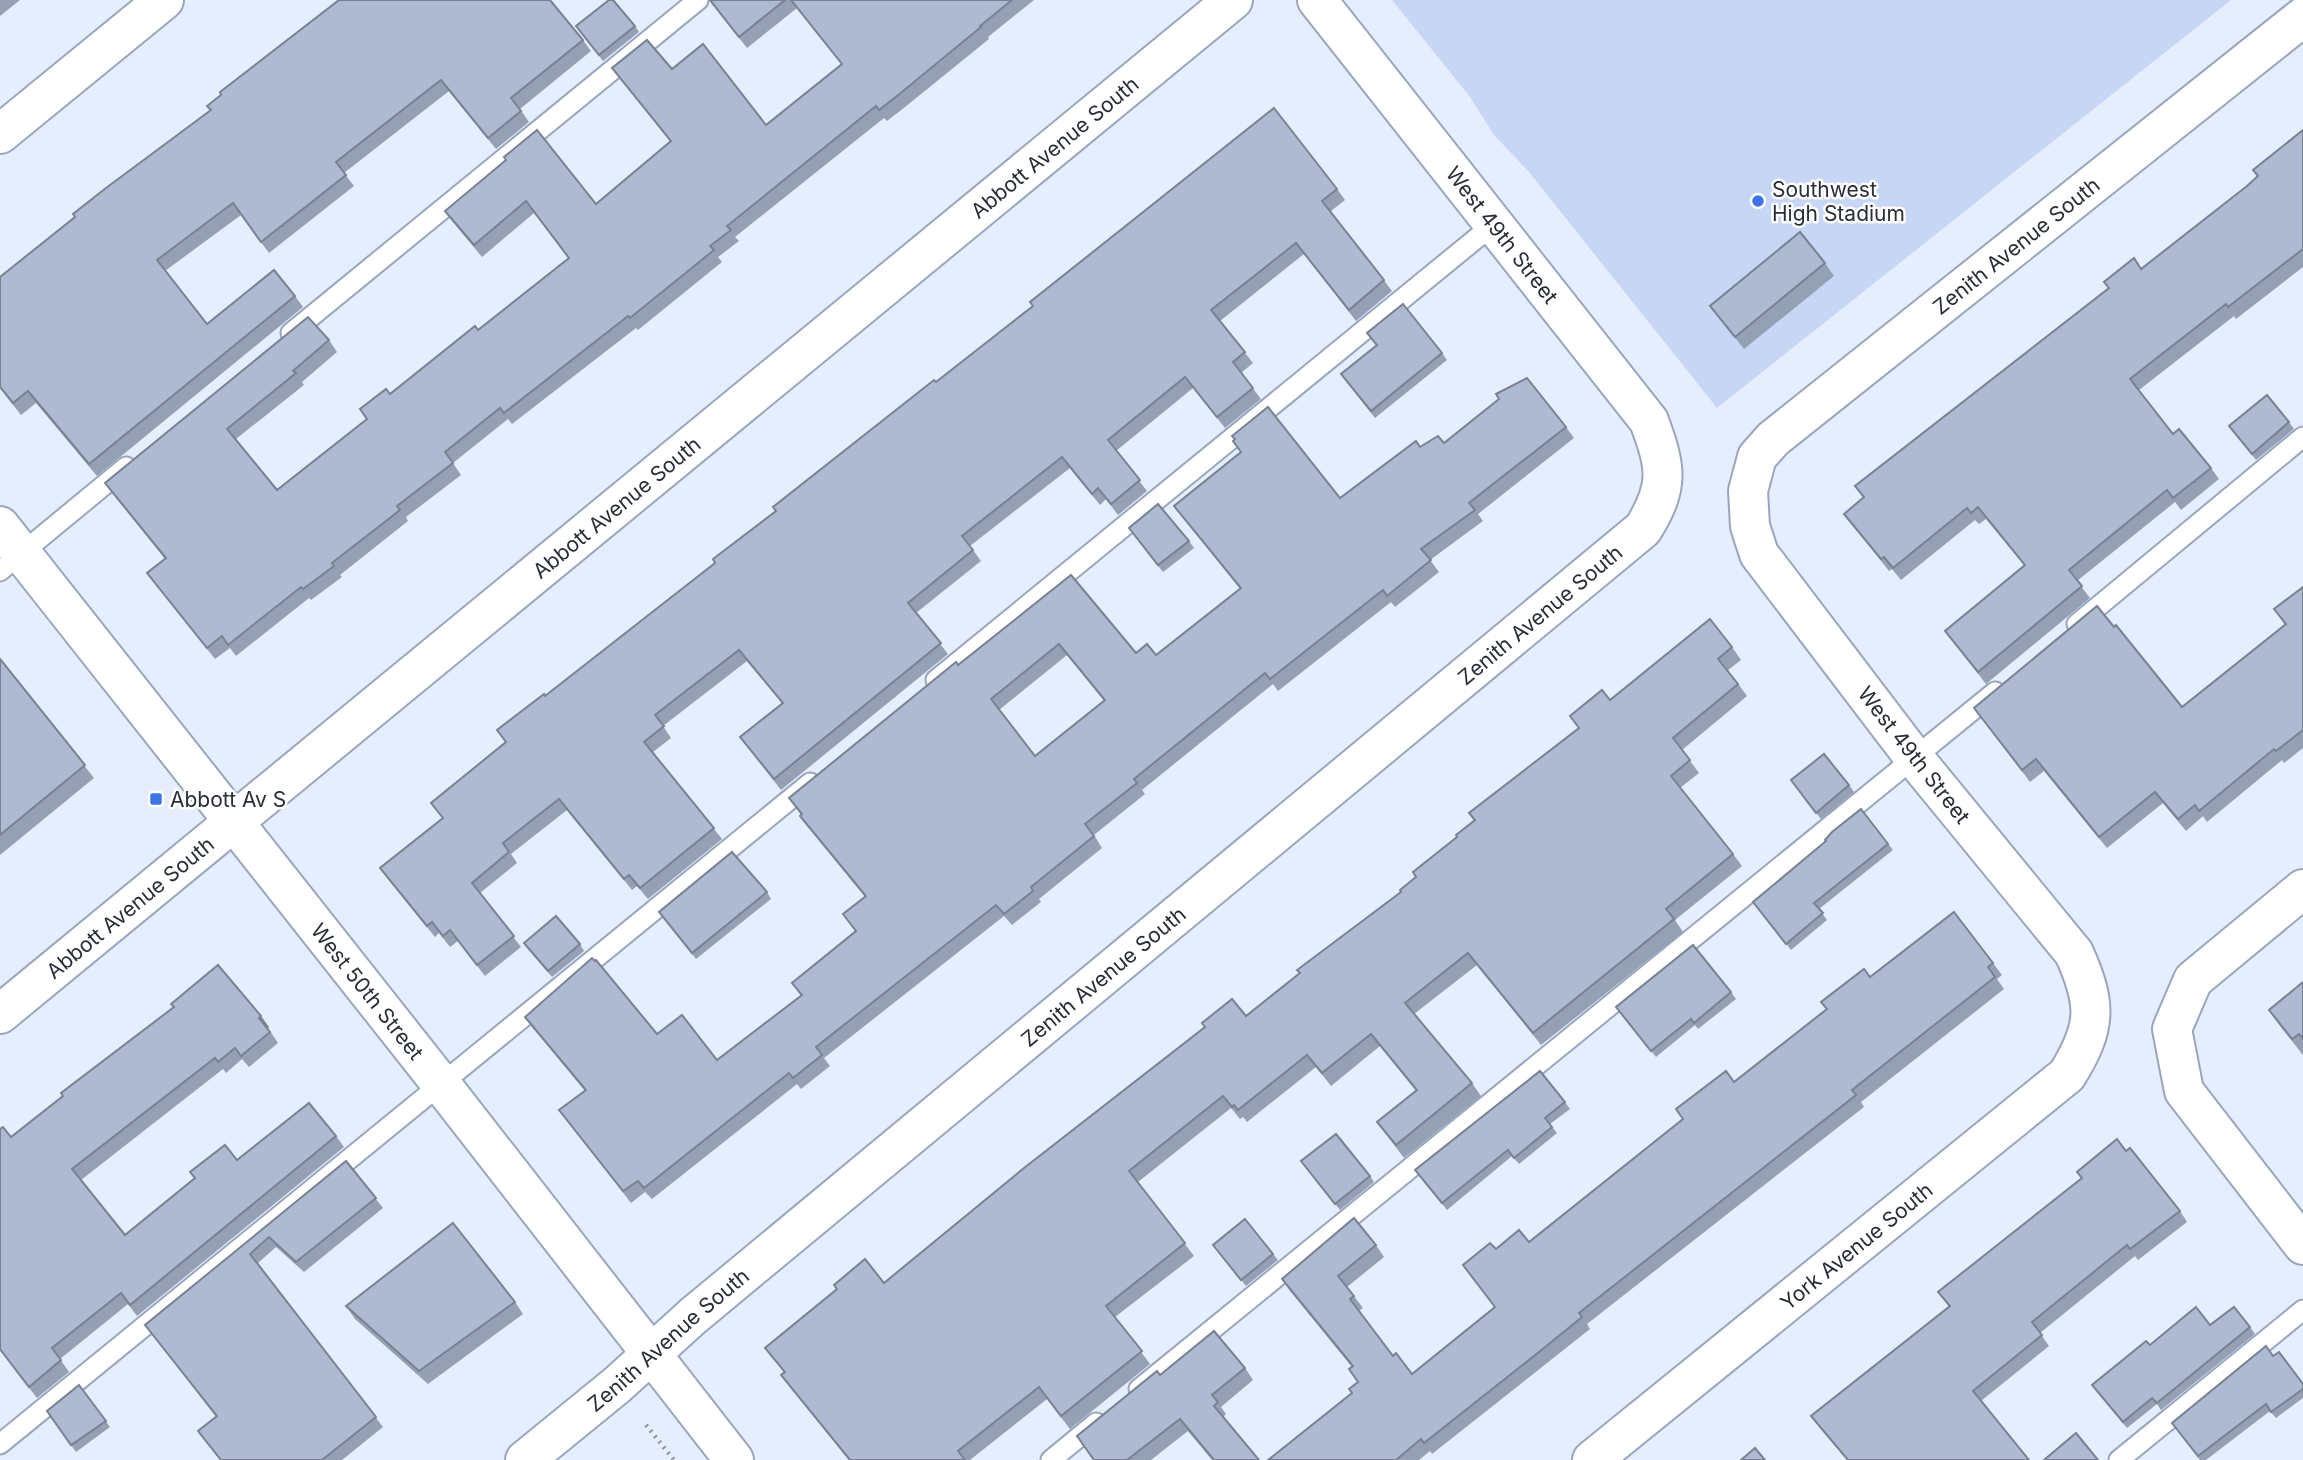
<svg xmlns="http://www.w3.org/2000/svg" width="2303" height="1460" viewBox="0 0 2303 1460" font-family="Inter,sans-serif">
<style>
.green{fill:#c6d6f4}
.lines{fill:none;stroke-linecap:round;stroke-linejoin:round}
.service-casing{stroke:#99a6be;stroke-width:23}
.minor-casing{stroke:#99a6be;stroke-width:42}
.secondary-casing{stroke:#99a6be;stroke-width:42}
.path{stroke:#8e95a2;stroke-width:4.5;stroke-dasharray:2 5;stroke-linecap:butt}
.service{stroke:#fff;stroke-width:19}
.minor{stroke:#fff;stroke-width:38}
.secondary{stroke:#fff;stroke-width:38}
.wall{fill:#95a0b5;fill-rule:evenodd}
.shaded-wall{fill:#798293}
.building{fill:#adbad2;stroke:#798293;stroke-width:2;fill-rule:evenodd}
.poi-dot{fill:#4074e4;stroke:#fff;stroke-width:2.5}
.labels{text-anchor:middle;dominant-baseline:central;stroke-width:5;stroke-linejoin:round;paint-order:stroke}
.street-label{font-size:21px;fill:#282d37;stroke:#fff}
.poi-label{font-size:21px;fill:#282d37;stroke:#fff;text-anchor:start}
</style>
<rect width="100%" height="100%" fill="#e6eefe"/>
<polygon class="green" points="1392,0 2231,0 1717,408 1529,172 1494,135 1470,97"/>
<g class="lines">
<defs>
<g id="service">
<polyline points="291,333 698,0"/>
<polyline points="0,571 126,467"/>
<polyline points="2077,624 2303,437"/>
<polyline points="936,680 1494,224"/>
<polyline points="1139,1389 1995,692"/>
<polyline points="0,1444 810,783"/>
<polyline points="1051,1460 1096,1423"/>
<polyline points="2119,1460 2303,1310"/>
</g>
<g id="minor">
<polyline points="0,134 164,0"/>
<polyline points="2303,889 2193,980 2172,1029 2184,1091 2303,1245"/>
<path id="s1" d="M 0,1014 L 1233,0"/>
<path id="s2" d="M 525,1460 L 617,1385 L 693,1316 L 1643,529 C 1670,486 1666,467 1649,421 L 1317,0"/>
<path id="s3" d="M 1592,1460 L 2067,1075 C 2097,1027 2097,1004 2074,953 L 1915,759 L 1759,554 L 1750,526 L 1748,491 L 1757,457 L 1773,439 L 2303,17"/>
</g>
<g id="secondary">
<path id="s4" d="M 0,526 L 441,1084 L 734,1460"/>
</g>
</defs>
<use href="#service" class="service-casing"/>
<use href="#minor" class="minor-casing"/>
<use href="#secondary" class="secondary-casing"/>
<polyline class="path" points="646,1425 674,1460"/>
<use href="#service" class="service"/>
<use href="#minor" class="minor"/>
<use href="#secondary" class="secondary"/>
</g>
<g class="wall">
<polygon points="0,0 20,0 0,16"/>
<polygon points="709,0 1034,0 988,37 989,39 905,107 887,121 884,118 735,237 739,241 718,257 722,262 638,330 636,328 512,424 508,419 453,463 461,475 406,517 408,521 340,575 342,577 311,600 309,598 236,656 230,648 215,659 147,573 165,559 113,494 105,483 329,340 337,352 302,382 304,385 236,439 277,490 367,419 360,409 390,394 478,330 569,259 534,213 482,257 453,222 445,211 506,160 596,204 670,141 612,68 672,69 766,125 842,64 797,8 747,48"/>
<polygon points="576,26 635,26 639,32 603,61"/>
<polygon points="583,40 591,51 520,109 529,122 496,149 449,91 344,173 354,186 269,253 241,215 165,271 207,324 295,296 303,307 97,476 36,403 21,415 0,388 0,277 210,110"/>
<polygon points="2303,130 2303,267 2236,319 2234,316 2139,390 2173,434 2211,468 2219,479 2181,510 2175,502 2077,581 2090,598 1986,684 1945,631 2024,565 1986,519 1979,524 1975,520 1901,580 1892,569 1889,571 1844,514 1863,497 1855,486 2141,269 2247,186 2258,177"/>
<polygon points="1337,189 1345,200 1331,211 1392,291 1356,321 1304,254 1220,321 1253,363 1241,373 1261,399 1225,428 1193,388 1116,451 1147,491 1118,515 1106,499 1100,505 1070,468 970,546 981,561 916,613 948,654 781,790 740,737 782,703 747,661 663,726 671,738 653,752 722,839 648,899 637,886 632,890 567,810 511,854 517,863 480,893 521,947 485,976 458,941 450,947 439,933 435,937 388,879 380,868 443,819 431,803 505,742 497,730 545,696 715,563 775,511 936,382"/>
<polygon points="1825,263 1834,276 1744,349 1710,306"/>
<polygon points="1367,333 1442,353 1447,360 1375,418 1346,381 1377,346"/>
<polygon points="2289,422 2294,429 2256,460 2229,426"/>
<path d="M 1566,427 L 1574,438 L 1478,514 L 1483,521 L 1430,560 L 1439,572 L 1395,607 L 1391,602 L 1278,691 L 1273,684 L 1142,790 L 1145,794 L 1094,835 L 1102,848 L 1039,899 L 1041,902 L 1012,925 L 1004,916 L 824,1058 L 830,1066 L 801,1089 L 797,1084 L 652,1199 L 645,1192 L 631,1203 L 559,1110 L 585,1091 L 533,1028 L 525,1017 L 657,1034 L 717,1060 L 801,996 L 792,983 L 855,931 L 843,914 L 865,897 L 808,827 L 800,816 L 801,815 L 789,798 L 1071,575 L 1136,653 L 1156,655 L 1240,589 L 1174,506 L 1241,452 L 1233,441 L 1340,498 L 1420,447 L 1444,443 ZM 1067,655 L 1104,701 L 1035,756 L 999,710 Z"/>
<polygon points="1133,534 1189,541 1194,548 1163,572"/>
<polygon points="2303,587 2303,748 2284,763 2282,760 2207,822 2203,816 2186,831 2163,803 2107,848 2044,771 2030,782 1974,708 2114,627 2182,707 2285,625 2274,609"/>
<polygon points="1732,647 1741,660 1728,670 1747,696 1682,750 1699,773 1680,788 1733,854 1742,866 1675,920 1683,932 1541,1045 1477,965 1414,1014 1472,1083 1481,1096 1404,1158 1377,1122 1416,1091 1380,1046 1331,1086 1316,1067 1247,1122 1243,1117 1240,1119 1231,1108 1138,1182 1194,1256 1115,1317 1150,1364 1070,1429 1047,1399 970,1460 849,1460 790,1387 781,1375 784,1372 765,1348 884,1283 1246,1016 1401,892 1474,821 1469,813 1579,729 1570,716 1610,700"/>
<polygon points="0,659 94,778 0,855"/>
<polygon points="1791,780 1849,785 1854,792 1821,819"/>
<polygon points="1861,809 1893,850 1819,909 1827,920 1791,950 1753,902 1826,841"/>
<polygon points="767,892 771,899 696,959 659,912"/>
<polygon points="524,943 580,944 584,951 552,977"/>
<polygon points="1993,963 2002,975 1997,979 2004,989 1861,1102 1864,1107 1587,1324 1590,1329 1432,1454 1430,1451 1419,1460 1268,1460 1352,1393 1358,1382 1352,1367 1290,1291 1282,1279 1376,1245 1384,1257 1347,1287 1363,1308 1359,1311 1393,1356 1412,1374 1495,1308 1463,1265 1496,1249 1529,1242 1683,1119 1676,1109 1734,1082 1870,977"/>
<polygon points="2303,982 2303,1055 2280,1026 2269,1010"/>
<polygon points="1731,992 1736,999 1698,1029 1695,1025 1656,1057 1616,1007"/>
<polygon points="269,1027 268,1028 278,1043 249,1067 242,1059 226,1073 223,1069 81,1180 125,1235 237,1160 336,1136 344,1147 137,1316 128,1304 60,1359 69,1372 37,1398 0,1350 0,1129 11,1137"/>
<polygon points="1565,1102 1570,1109 1550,1124 1557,1133 1519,1164 1512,1156 1447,1210 1415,1170"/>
<polygon points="2126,1151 2180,1211 2187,1222 2138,1260 2135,1256 2040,1333 2049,1346 1981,1401 2029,1460 1847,1460 1819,1427 1811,1416 1949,1307 1938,1292 2082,1179 2077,1172"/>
<polygon points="346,1161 383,1208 304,1272 276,1247 258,1263 383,1427 342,1460 220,1460 198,1431 216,1417 145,1325"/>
<polygon points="1301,1161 1370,1176 1374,1182 1340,1210"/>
<polygon points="1213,1245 1273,1254 1278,1260 1246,1286"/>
<polygon points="515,1302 523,1314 428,1384 355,1319 346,1306"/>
<polygon points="2210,1325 2250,1327 2255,1334 2161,1410 2157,1404 2127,1428 2092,1385 2150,1345"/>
<polygon points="2273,1356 2303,1384 2303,1398 2276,1418 2270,1411 2206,1460 2200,1460 2172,1423"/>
<polygon points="1245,1368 1253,1380 1221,1407 1226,1414 1223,1417 1259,1460 1212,1460 1188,1431 1151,1460 1094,1460 1077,1436 1160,1375"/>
<polygon points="79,1385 110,1427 76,1452 47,1411"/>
</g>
<polygon class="shaded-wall" points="261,1016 269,1027 267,1029 259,1018"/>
<g class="building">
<polygon points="339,0 550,0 583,40 511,98 521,111 488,138 441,80 336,162 346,175 261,242 233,203 157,260 207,324 274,270 295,296 89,464 28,391 13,403 0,387 0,277 75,217 73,214 106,188 211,110 207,106 221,95 220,92"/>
<polygon points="609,0 613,0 635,26 599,55 576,26"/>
<polygon points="710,0 785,0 739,37"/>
<polygon points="791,0 1012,0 980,26 981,27 897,96 879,110 876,106 727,226 731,230 710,246 714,250 630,318 628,316 504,413 500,408 445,452 453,463 397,506 400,510 332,563 334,566 303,589 301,587 228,645 222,636 207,648 147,573 166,558 105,483 308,317 329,340 293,371 296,373 227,429 277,490 367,419 360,409 386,389 390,394 475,326 478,330 569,258 526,201 474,245 445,211 506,160 504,157 537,130 596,204 671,141 612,68 647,40 672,69 703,44 766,125 842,64"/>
<polygon points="1274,108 1337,189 1322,201 1384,280 1349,310 1296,243 1211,310 1245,352 1233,362 1253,388 1217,417 1185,377 1108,440 1140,480 1111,504 1098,488 1092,494 1062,457 962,536 973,550 908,603 941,643 774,779 740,737 783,703 739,650 655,715 664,726 644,742 714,828 640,888 629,875 624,879 559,799 503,843 509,852 472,883 514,936 477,965 450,930 443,936 432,922 427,926 380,868 443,818 431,803 506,742 497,730 544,694 545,696 715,563 713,559 776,511 773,507 934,380 936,382 1033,306 1030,302"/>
<polygon points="2303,130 2303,249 2228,307 2226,304 2130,379 2173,434 2179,429 2211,468 2173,498 2167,490 2069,570 2082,586 1978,672 1945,631 2025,565 1978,507 1971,513 1967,508 1893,568 1884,557 1881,559 1844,514 1864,497 1855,486 2109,288 2104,282 2134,258 2141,269 2247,186 2258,176 2253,170"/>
<polygon points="1800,232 1825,263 1735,337 1710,306"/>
<polygon points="1403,304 1442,353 1371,411 1341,374 1377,345 1367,333"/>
<path d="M 1527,378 L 1566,427 L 1469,503 L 1475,510 L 1421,549 L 1431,560 L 1387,596 L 1383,590 L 1270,679 L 1265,673 L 1134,779 L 1137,783 L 1085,824 L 1094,836 L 1031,887 L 1033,891 L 1004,914 L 996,905 L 816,1047 L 822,1055 L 793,1078 L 789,1073 L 644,1188 L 638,1181 L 623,1191 L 559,1110 L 586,1090 L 525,1017 L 592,958 L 595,961 L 596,960 L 657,1034 L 682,1015 L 717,1060 L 802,995 L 792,983 L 856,931 L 843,914 L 866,896 L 800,816 L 802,814 L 789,798 L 956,662 L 958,665 L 1071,575 L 1136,653 L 1147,644 L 1156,655 L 1241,588 L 1174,506 L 1241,452 L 1233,441 L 1235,439 L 1232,436 L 1268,407 L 1340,498 L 1416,441 L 1420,447 L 1438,436 L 1444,443 L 1499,399 L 1496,394 ZM 1059,644 L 1105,700 L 1035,756 L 991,699 Z"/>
<polygon points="2267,395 2289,422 2252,454 2229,426"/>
<polygon points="1158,504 1189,541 1158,565 1129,528"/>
<polygon points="2303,587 2303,730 2276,751 2274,749 2199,811 2195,805 2178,819 2155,792 2099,837 2036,759 2022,770 1974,708 2097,606 2114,627 2116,625 2182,707 2286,624 2274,609"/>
<polygon points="1710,619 1732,647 1718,659 1738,684 1673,738 1690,760 1671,776 1733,854 1666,909 1674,919 1533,1033 1468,953 1405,1003 1472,1083 1396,1145 1377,1122 1417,1090 1371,1034 1322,1073 1307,1055 1238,1110 1234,1105 1232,1107 1223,1096 1129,1171 1185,1243 1106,1306 1142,1351 1061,1416 1039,1387 958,1451 965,1460 850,1460 781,1375 785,1372 765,1348 837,1289 834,1285 865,1259 884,1283 1024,1168 1205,1027 1202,1023 1232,999 1246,1016 1300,973 1297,970 1401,892 1400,890 1416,877 1413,872 1457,837 1456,835 1475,820 1469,813 1579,728 1570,716 1602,690 1610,700"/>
<polygon points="0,659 85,765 0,835"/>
<polygon points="1824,754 1849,785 1816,813 1791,780"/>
<polygon points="1861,809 1888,844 1814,903 1823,913 1786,944 1753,902 1826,841 1825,840 1832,832"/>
<polygon points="732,852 767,892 692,953 659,912"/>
<polygon points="1954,912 1993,963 1988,967 1995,977 1852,1090 1856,1095 1579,1313 1582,1317 1539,1352 1424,1443 1421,1439 1396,1460 1268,1460 1352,1393 1349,1389 1358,1382 1349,1369 1353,1366 1282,1279 1354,1218 1376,1245 1338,1276 1354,1296 1350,1299 1393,1356 1396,1353 1412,1374 1495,1307 1463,1265 1490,1243 1496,1249 1519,1230 1529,1242 1683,1119 1676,1109 1726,1071 1734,1082 1827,1009 1821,1002 1864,969 1870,977"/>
<polygon points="556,916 580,944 548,971 524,943"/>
<polygon points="1693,945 1731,992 1694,1023 1691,1019 1651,1051 1616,1007"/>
<polygon points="218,965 261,1016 259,1018 270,1032 241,1056 235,1048 218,1062 215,1058 72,1169 125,1235 195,1178 190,1172 225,1145 237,1160 309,1103 336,1136 130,1305 121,1293 52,1348 61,1360 29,1387 0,1349 0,1129 3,1127 11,1137 63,1096 61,1093 174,1007 171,1004"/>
<polygon points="2303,982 2303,1039 2299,1034 2292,1039 2269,1010"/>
<polygon points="1540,1071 1565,1102 1545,1118 1552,1127 1514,1158 1508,1150 1442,1203 1415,1170"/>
<polygon points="1336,1134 1370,1176 1335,1204 1301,1161"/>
<polygon points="2117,1139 2126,1151 2130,1148 2180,1211 2130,1249 2127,1245 2032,1322 2042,1335 1973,1391 2029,1460 1848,1460 1811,1416 1950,1306 1938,1292 2082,1178 2077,1172"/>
<polygon points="346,1161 376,1198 296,1262 269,1237 250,1254 376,1417 322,1460 221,1460 198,1431 217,1416 145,1325"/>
<polygon points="1245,1219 1273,1254 1241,1280 1213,1245"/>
<polygon points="453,1223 515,1302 419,1371 346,1306"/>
<polygon points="2196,1307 2210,1325 2234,1307 2250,1327 2157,1403 2152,1398 2123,1422 2092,1385 2146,1341 2150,1345"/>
<polygon points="1214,1331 1245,1368 1212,1395 1218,1402 1214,1406 1259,1460 1214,1460 1180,1419 1127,1460 1094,1460 1077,1436 1157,1371 1160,1375"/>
<polygon points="2266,1346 2273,1356 2279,1352 2303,1384 2303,1389 2271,1412 2266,1404 2198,1456 2172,1423"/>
<polygon points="79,1385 106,1421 71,1445 47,1411"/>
<polygon points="2076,1433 2098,1460 2044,1460"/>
<polygon points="1755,1448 1765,1460 1741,1460"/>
</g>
<g class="poi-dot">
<circle cx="1758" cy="201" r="7"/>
<rect x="149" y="792" width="14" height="14" rx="3.5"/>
</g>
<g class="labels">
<g class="street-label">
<text stroke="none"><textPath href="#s1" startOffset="1365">Abbott Avenue South</textPath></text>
<text transform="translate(1502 235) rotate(52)">West 49th Street</text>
<text stroke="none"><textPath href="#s3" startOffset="1684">Zenith Avenue South</textPath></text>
<text stroke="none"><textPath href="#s1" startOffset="798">Abbott Avenue South</textPath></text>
<text stroke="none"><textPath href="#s2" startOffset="1321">Zenith Avenue South</textPath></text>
<text transform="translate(1914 755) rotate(52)">West 49th Street</text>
<text stroke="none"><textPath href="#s1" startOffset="168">Abbott Avenue South</textPath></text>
<text stroke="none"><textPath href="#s2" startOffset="754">Zenith Avenue South</textPath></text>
<text stroke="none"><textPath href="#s4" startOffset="593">West 50th Street</textPath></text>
<text stroke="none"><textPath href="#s3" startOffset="340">York Avenue South</textPath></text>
<text stroke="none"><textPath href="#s2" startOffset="187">Zenith Avenue South</textPath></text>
</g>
<g class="poi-label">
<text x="1772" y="189">Southwest<tspan x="1772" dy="24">High Stadium</tspan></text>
<text x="170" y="799">Abbott Av S</text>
</g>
</g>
</svg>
